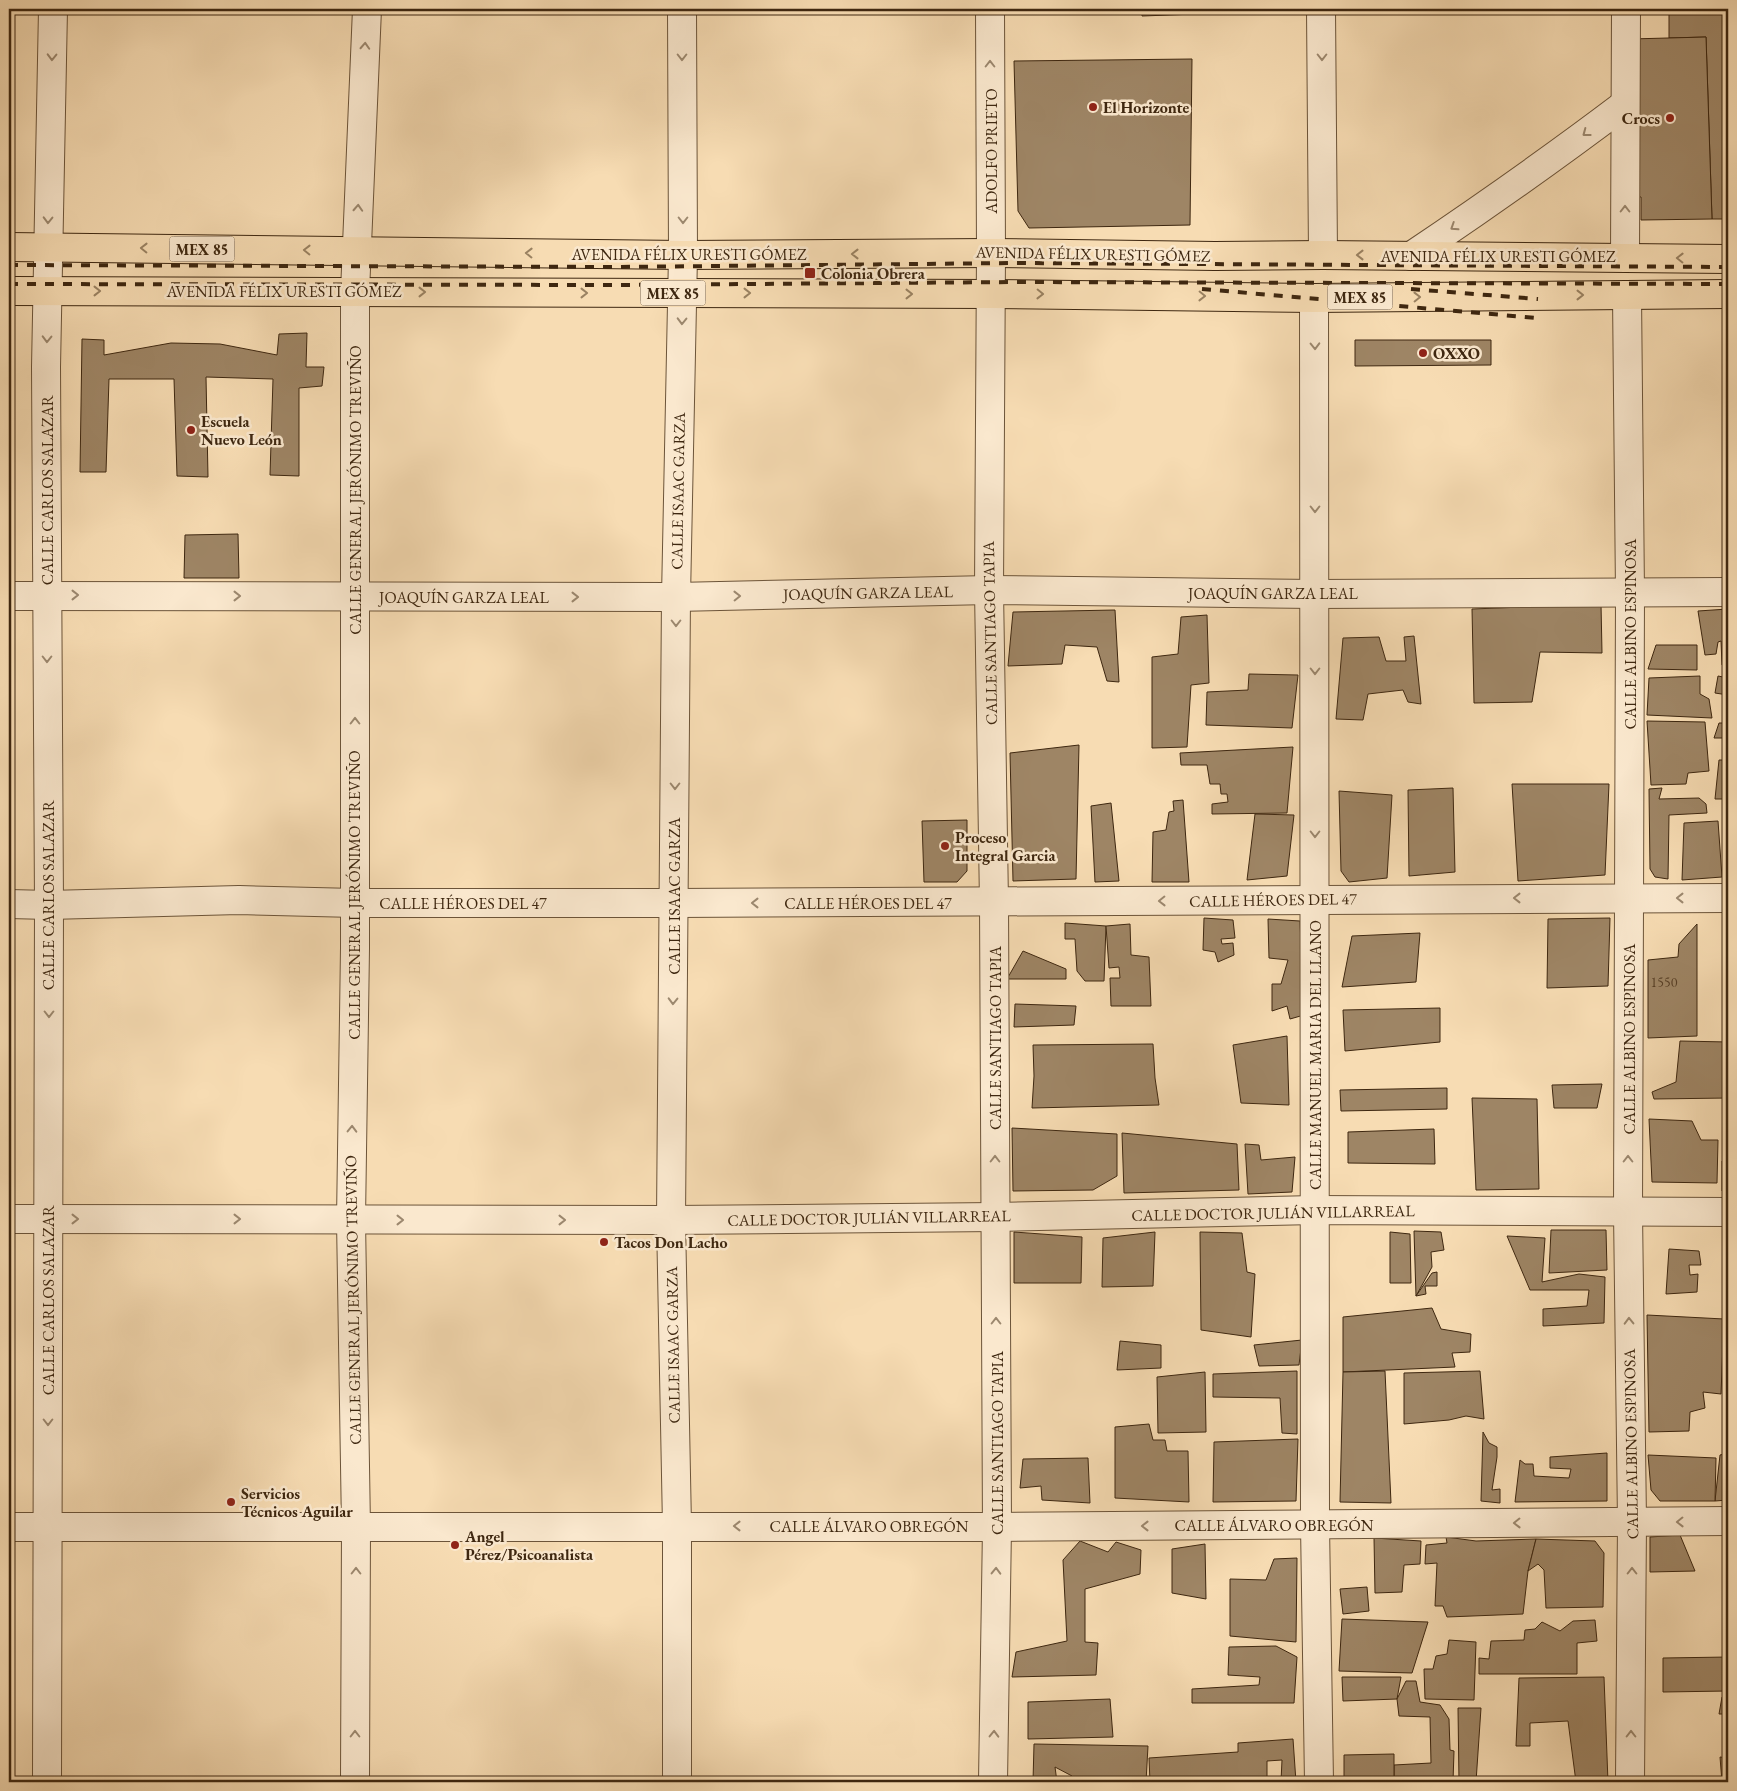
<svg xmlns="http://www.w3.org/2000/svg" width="1737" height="1791" viewBox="0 0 1737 1791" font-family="'EB Garamond',serif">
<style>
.building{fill:#9e8565;stroke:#3e2710}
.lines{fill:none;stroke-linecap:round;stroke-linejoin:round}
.minor-casing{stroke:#6c5439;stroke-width:30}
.major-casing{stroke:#3e2710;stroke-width:30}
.minor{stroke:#fae8ce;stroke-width:28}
.major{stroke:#f7dcb3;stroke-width:28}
.rail{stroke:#3e2710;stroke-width:4;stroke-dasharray:9 9;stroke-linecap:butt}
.oneway{stroke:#9c886f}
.oneway2{stroke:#9a8262}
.poi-dot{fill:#8f2418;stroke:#fae8ce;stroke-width:2}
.labels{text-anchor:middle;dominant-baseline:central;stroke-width:5;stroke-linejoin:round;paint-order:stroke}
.number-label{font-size:14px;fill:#563e25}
.shield{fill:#fae8ce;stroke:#766149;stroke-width:1}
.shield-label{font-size:15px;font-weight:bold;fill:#3e2710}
.poi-label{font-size:16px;font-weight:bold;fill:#3e2710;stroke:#fae8ce;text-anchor:start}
.street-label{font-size:16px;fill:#3e2710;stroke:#fae8ce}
</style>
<rect width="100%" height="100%" fill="#f7dcb3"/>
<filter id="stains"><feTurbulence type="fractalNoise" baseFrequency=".004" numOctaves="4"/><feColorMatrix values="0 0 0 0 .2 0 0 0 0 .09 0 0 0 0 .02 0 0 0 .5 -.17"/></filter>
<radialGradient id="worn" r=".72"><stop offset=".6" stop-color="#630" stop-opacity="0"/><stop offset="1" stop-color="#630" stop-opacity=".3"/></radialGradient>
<g class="building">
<polygon points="1142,9 1196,9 1196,14 1142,16"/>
<polygon points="1669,9 1728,9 1728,219 1712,219 1706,37 1669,38"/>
<polygon points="1706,37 1712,219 1641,220 1641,197 1631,196 1630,39"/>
<polygon points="1192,59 1190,225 1029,228 1018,211 1014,61"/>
<polygon points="307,333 306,367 324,367 322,386 299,388 299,476 270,475 273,379 206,377 208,477 177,476 174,379 109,379 106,472 80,472 82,339 104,340 104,355 171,343 220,344 277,355 279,334"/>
<polygon points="1355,340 1491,340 1491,365 1355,366"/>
<polygon points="238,534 239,578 184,578 185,535"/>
<polygon points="1601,604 1602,653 1540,652 1532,702 1474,703 1472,609"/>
<polygon points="1728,609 1728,665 1722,665 1721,641 1718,642 1716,654 1705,655 1698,611"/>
<polygon points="1115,610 1119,682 1107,681 1097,647 1065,645 1062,664 1008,666 1013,612"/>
<polygon points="1207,615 1209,683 1191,685 1187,747 1152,748 1152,657 1178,654 1181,617"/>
<polygon points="1414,636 1421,704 1408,702 1403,690 1368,694 1363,720 1336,719 1343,638 1379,637 1386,661 1406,661 1404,637"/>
<polygon points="1656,645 1697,645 1697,670 1648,669"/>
<polygon points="1249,674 1298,675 1292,728 1206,725 1207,692 1248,690"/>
<polygon points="1700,676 1700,694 1709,699 1712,718 1647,715 1649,678"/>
<polygon points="1718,676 1728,678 1728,695 1715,693"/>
<polygon points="1647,721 1705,722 1709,771 1688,773 1686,784 1651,785"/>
<polygon points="1719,723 1728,723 1728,738 1714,738"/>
<polygon points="1079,745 1076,879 1013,881 1010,753"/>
<polygon points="1293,747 1287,813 1212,814 1212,804 1228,802 1227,794 1221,794 1220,784 1210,784 1207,765 1181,765 1180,753"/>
<polygon points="1719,760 1728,760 1728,799 1715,799"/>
<polygon points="1512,784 1609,784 1605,875 1518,881"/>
<polygon points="1453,788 1455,872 1409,876 1408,790"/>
<polygon points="1662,788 1659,799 1699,798 1706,804 1707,813 1669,815 1668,879 1655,877 1650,869 1649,789"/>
<polygon points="1339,791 1392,795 1387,878 1349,882 1341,871"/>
<polygon points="1183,800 1189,882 1152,882 1153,832 1166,830 1169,812 1174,811 1173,801"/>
<polygon points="1111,803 1119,881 1095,882 1091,806"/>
<polygon points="1255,814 1294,815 1287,876 1247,880"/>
<polygon points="967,820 967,871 957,882 924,882 922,821"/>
<polygon points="1718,821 1722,877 1682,880 1684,823"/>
<polygon points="1204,918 1233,920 1235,938 1221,939 1222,944 1233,943 1234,955 1218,962 1215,952 1203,950"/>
<polygon points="1610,918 1608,986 1547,988 1548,919"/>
<polygon points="1268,919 1300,921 1304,1015 1290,1019 1287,1006 1272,1011 1272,984 1281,984 1288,960 1269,958"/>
<polygon points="1065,923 1106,926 1104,981 1085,981 1077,971 1075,939 1065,939"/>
<polygon points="1130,924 1131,955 1149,957 1151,1006 1111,1006 1110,978 1120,978 1119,967 1109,968 1106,926"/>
<polygon points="1697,924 1697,1036 1648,1038 1648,960 1678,957 1679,944"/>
<polygon points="1420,933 1416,982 1342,987 1352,936"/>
<polygon points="1023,951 1066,969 1066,979 1007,979"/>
<polygon points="1015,1004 1076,1006 1074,1025 1014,1027"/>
<polygon points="1440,1008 1440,1042 1345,1051 1343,1010"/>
<polygon points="1287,1036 1289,1105 1241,1103 1233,1045"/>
<polygon points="1680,1041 1728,1042 1728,1098 1654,1099 1652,1092 1676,1082"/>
<polygon points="1153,1044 1155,1078 1159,1105 1032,1108 1034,1076 1033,1045"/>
<polygon points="1602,1084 1597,1108 1554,1108 1552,1085"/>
<polygon points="1447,1088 1447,1109 1341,1111 1340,1090"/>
<polygon points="1472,1098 1537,1099 1539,1189 1476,1190"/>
<polygon points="1649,1119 1692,1121 1701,1140 1718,1140 1717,1183 1652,1182"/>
<polygon points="1012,1128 1117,1134 1117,1176 1093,1190 1013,1191"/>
<polygon points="1434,1129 1435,1164 1348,1163 1348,1132"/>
<polygon points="1122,1133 1237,1144 1239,1190 1124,1193"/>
<polygon points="1245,1144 1259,1145 1261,1160 1295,1157 1292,1192 1248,1194"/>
<polygon points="1722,1161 1728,1161 1728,1190 1722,1191"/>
<polygon points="1551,1230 1606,1230 1607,1270 1549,1273"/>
<polygon points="1414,1231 1441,1232 1444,1250 1431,1252 1432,1267 1416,1296"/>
<polygon points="1014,1232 1082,1237 1081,1283 1014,1283"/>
<polygon points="1155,1232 1153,1286 1102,1287 1103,1238"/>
<polygon points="1200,1232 1242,1233 1247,1272 1255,1274 1251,1337 1201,1330"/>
<polygon points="1390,1232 1410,1234 1411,1283 1390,1283"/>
<polygon points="1507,1236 1545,1238 1542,1282 1579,1274 1605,1277 1604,1323 1543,1326 1543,1309 1587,1306 1589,1290 1530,1290"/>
<polygon points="1669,1249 1699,1251 1701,1265 1689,1265 1690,1275 1698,1274 1697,1292 1666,1294"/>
<polygon points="1437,1272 1437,1286 1425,1286 1426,1294 1416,1296 1432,1273"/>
<polygon points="1432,1308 1441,1329 1471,1334 1470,1352 1452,1353 1455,1367 1343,1372 1343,1317"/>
<polygon points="1647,1315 1724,1319 1721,1394 1703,1392 1705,1408 1690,1412 1689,1431 1649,1432"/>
<polygon points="1302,1340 1299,1365 1259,1366 1254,1345"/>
<polygon points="1120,1341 1161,1345 1161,1368 1117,1370"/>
<polygon points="1297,1371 1297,1434 1282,1433 1280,1398 1213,1397 1213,1374"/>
<polygon points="1385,1371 1391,1503 1340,1502 1343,1372"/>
<polygon points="1480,1371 1484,1419 1466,1416 1449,1420 1404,1424 1404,1373"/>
<polygon points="1205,1372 1206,1432 1158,1433 1157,1377"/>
<polygon points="1149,1424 1153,1440 1165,1440 1167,1451 1188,1451 1189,1502 1115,1498 1115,1427"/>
<polygon points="1483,1432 1489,1443 1497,1447 1497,1457 1492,1490 1500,1489 1500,1503 1481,1501"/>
<polygon points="1298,1439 1296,1501 1213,1502 1214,1442"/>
<polygon points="1607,1453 1607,1501 1515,1502 1520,1460 1525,1464 1533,1464 1534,1476 1569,1478 1571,1469 1550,1468 1550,1457"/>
<polygon points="1728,1453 1728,1500 1715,1501 1720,1455"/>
<polygon points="1648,1455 1716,1458 1715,1501 1660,1501 1651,1490"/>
<polygon points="1088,1458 1090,1503 1042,1500 1041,1486 1020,1488 1023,1459"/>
<polygon points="1680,1535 1695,1571 1650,1572 1650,1537"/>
<polygon points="1446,1537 1476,1541 1536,1539 1528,1571 1523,1614 1447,1617 1443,1606 1435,1606 1437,1563 1425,1564 1426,1545 1447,1543"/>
<polygon points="1374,1538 1421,1541 1420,1564 1404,1565 1402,1592 1375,1593"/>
<polygon points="1536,1539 1595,1541 1604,1553 1603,1607 1546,1608 1544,1570 1538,1564 1528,1571"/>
<polygon points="1080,1541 1108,1552 1116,1542 1141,1550 1140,1574 1085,1589 1085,1642 1098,1643 1096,1675 1012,1677 1016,1652 1067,1641 1063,1560"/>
<polygon points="1205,1544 1206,1599 1172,1593 1172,1549"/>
<polygon points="1297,1558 1296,1642 1230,1636 1230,1579 1266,1580 1274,1559"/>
<polygon points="1367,1587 1369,1611 1343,1614 1340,1589"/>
<polygon points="1342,1619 1428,1622 1412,1673 1339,1671"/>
<polygon points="1595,1620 1597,1641 1577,1643 1577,1674 1479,1674 1479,1658 1489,1659 1491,1641 1524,1640 1525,1630 1535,1629 1542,1622 1560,1631 1573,1621"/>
<polygon points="1449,1640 1476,1642 1474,1700 1425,1699 1424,1669 1433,1669 1436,1656 1447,1654"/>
<polygon points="1276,1646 1297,1657 1294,1703 1192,1703 1192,1689 1259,1685 1260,1677 1228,1675 1229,1647"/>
<polygon points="1728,1657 1728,1691 1663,1692 1663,1658"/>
<polygon points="1342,1677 1401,1677 1397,1699 1343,1701"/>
<polygon points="1604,1677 1608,1782 1576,1782 1568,1721 1530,1723 1530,1746 1516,1746 1519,1678"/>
<polygon points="1406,1681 1416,1681 1420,1702 1440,1705 1449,1719 1450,1750 1454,1751 1453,1782 1394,1782 1394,1765 1431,1763 1430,1717 1399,1716 1397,1699"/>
<polygon points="1722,1697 1728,1697 1728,1714 1719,1714"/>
<polygon points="1110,1699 1113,1737 1028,1739 1028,1702"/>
<polygon points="1458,1708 1481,1708 1476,1782 1459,1782"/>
<polygon points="1293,1739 1296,1782 1281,1782 1282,1760 1267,1761 1267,1778 1240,1778 1239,1782 1150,1782 1149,1758 1238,1752 1238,1743"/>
<polygon points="1034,1744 1148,1746 1146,1782 1073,1782 1072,1776 1055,1767 1057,1782 1033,1782"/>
<polygon points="1394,1754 1394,1782 1344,1782 1344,1755"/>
<polygon points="1720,1757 1728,1758 1728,1782 1722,1782"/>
</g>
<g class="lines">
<defs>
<g id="minor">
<polyline points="990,9 991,253 989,590 994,903 997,1527 993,1782"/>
<polyline points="1321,9 1323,255"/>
<path d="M 1411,256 C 1484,207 1555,157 1625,104"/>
<polyline points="1625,257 1626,9"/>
<polyline points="1627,295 1630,593 1628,1212 1632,1522 1630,1782"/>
<polyline points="1314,298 1315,1525 1319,1782"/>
<polyline points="9,596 676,597 989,590 1315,594 1728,592"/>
<polyline points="9,904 49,905 239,900 355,903 675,903 1728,898"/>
<polyline points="9,1219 671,1220 996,1217 1315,1210 1728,1212"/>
<polyline points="9,1527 997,1527 1728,1521"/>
<polyline points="47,1782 49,905 46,367 53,9"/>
<polyline points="355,1782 356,1527 351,1220 355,948 355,292 367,9"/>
<polyline points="677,1782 677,1526 671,1220 676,597 683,255 682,9"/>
</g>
<g id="major">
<polyline points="9,247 683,255 991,253 1215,256 1323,255 1728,259"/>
<polyline points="9,291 991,294 1314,298 1728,294"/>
</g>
</defs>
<use href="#minor" class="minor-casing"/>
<use href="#major" class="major-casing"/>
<use href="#minor" class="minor"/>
<use href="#major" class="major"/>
<g class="rail">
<polyline points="9,265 616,267 1016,263 1728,267"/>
<polyline points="9,284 615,285 1016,282 1728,284"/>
<polyline points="1202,289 1537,318"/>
<polyline points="1411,289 1538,299"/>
</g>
</g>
<defs><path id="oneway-chevron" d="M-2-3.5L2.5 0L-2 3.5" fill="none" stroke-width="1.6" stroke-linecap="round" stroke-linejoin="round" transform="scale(1.25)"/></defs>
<g class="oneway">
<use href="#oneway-chevron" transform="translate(365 46) rotate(-87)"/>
<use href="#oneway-chevron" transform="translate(52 57) rotate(91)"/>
<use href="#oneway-chevron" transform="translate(682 57) rotate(90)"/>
<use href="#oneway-chevron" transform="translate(1322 57) rotate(90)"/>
<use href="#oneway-chevron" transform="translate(990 64) rotate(-90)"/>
<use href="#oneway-chevron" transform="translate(1586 133) rotate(143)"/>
<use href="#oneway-chevron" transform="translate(358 208) rotate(-87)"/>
<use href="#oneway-chevron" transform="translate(1625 209) rotate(-90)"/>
<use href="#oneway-chevron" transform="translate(48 220) rotate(91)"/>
<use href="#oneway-chevron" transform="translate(683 220) rotate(90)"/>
<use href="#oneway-chevron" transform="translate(1454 227) rotate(147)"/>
<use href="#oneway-chevron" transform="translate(682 321) rotate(91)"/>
<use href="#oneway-chevron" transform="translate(47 339) rotate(91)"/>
<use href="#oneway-chevron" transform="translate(1315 346) rotate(89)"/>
<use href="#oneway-chevron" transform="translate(1315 509) rotate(90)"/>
<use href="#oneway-chevron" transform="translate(75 595)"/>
<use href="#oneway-chevron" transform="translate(237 596)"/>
<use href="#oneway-chevron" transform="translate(737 596) rotate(-1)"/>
<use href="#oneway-chevron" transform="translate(575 597)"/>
<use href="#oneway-chevron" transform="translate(676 623) rotate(90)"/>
<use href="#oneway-chevron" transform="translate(47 659) rotate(90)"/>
<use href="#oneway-chevron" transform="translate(1315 671) rotate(90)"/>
<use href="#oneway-chevron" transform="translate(355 721) rotate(-90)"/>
<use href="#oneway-chevron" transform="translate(675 786) rotate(90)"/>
<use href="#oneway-chevron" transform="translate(1315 834) rotate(90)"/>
<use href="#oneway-chevron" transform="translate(1517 898) rotate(180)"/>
<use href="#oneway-chevron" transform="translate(1680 898) rotate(180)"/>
<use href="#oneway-chevron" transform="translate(1162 901) rotate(179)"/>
<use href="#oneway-chevron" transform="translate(755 903) rotate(180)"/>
<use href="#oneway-chevron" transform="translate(673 1001) rotate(91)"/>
<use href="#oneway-chevron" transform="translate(49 1014) rotate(90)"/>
<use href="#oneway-chevron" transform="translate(352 1129) rotate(-89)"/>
<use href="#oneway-chevron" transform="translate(995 1159) rotate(-90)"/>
<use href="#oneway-chevron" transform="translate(1628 1159) rotate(-90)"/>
<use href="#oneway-chevron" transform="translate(75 1219)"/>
<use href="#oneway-chevron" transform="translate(237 1219)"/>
<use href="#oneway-chevron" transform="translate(400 1220)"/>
<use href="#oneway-chevron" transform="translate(562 1220)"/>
<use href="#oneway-chevron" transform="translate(996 1321) rotate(-90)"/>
<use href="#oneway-chevron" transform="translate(1629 1321) rotate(-91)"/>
<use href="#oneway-chevron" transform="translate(48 1422) rotate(90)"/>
<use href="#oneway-chevron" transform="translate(1680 1522) rotate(179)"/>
<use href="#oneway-chevron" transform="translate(1517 1523) rotate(179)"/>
<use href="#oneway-chevron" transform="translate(737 1526) rotate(-180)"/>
<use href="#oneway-chevron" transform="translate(1145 1526) rotate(180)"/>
<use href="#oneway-chevron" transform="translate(356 1571) rotate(-90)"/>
<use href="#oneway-chevron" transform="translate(996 1571) rotate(-89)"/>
<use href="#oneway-chevron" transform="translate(1632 1571) rotate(-90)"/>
<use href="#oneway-chevron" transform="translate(355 1734) rotate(-90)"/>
<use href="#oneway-chevron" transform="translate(994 1734) rotate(-89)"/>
<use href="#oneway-chevron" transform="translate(1631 1734) rotate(-90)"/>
</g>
<g class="oneway2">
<use href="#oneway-chevron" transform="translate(144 248) rotate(-179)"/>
<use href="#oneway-chevron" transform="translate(307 250) rotate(-179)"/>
<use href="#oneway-chevron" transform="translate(529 253) rotate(-179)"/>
<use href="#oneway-chevron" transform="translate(855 254) rotate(180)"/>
<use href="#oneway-chevron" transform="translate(1360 255) rotate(-180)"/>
<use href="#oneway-chevron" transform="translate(1680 258) rotate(-179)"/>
<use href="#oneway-chevron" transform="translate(97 291)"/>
<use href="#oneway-chevron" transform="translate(422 292)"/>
<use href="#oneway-chevron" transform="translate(584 293)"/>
<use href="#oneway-chevron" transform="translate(747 293)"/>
<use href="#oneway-chevron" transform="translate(909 294)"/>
<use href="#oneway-chevron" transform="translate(1040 294) rotate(1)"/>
<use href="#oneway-chevron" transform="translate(1580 295)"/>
<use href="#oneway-chevron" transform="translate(1202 296) rotate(1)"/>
<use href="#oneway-chevron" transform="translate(1417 297) rotate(-1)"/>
</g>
<g class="poi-dot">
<circle cx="1093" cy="107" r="5"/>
<circle cx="1670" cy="118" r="5"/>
<rect x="804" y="267" width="12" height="12" rx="2.5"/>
<circle cx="1423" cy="353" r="5"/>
<circle cx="191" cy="430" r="5"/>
<circle cx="945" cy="846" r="5"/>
<circle cx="604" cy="1242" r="5"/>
<circle cx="231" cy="1502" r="5"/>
<circle cx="455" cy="1545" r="5"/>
</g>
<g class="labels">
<g class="number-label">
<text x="1664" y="982">1550</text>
</g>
<g class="shield">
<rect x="169.5" y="236.5" width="65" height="25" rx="4"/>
<rect x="640.5" y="280.5" width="65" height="25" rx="4"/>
<rect x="1327.5" y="284.5" width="65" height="25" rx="4"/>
</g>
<g class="shield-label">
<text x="202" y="249">MEX 85</text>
<text x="673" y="293">MEX 85</text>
<text x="1360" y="297">MEX 85</text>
</g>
<g class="poi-label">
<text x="1103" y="107">El Horizonte</text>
<text x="1660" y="118" text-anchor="end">Crocs</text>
<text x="821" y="273">Colonia Obrera</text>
<text x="1433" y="353">OXXO</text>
<text x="201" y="421">Escuela<tspan x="201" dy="18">Nuevo León</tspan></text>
<text x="955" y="837">Proceso<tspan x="955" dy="18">Integral Garcia</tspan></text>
<text x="614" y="1242">Tacos Don Lacho</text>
<text x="241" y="1493">Servicios<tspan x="241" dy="18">Técnicos Aguilar</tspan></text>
<text x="465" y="1536">Angel<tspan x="465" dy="18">Pérez/Psicoanalista</tspan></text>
</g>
<g class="street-label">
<text transform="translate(991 151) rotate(-90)">ADOLFO PRIETO</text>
<text x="689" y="254">AVENIDA FÉLIX URESTI GÓMEZ</text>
<text transform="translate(1093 254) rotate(1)">AVENIDA FÉLIX URESTI GÓMEZ</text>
<text x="1498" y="256">AVENIDA FÉLIX URESTI GÓMEZ</text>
<text x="284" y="291">AVENIDA FÉLIX URESTI GÓMEZ</text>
<text transform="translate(47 490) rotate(-90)">CALLE CARLOS SALAZAR</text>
<text transform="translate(355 490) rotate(-90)">CALLE GENERAL JERÓNIMO TREVIÑO</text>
<text transform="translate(678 491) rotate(-89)">CALLE ISAAC GARZA</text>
<text transform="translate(868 593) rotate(-1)">JOAQUÍN GARZA LEAL</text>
<text x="1273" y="593">JOAQUÍN GARZA LEAL</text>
<text x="464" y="597">JOAQUÍN GARZA LEAL</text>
<text transform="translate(990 633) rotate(-91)">CALLE SANTIAGO TAPIA</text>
<text transform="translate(1630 634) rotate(-90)">CALLE ALBINO ESPINOSA</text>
<text transform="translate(48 895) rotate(-90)">CALLE CARLOS SALAZAR</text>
<text transform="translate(354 895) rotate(-90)">CALLE GENERAL JERÓNIMO TREVIÑO</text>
<text transform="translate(674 896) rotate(-90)">CALLE ISAAC GARZA</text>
<text transform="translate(1273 900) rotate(-1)">CALLE HÉROES DEL 47</text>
<text x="463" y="903">CALLE HÉROES DEL 47</text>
<text x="868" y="903">CALLE HÉROES DEL 47</text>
<text transform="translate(995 1038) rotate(-90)">CALLE SANTIAGO TAPIA</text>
<text transform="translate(1629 1039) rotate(-90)">CALLE ALBINO ESPINOSA</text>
<text transform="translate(1315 1055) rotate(-90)">CALLE MANUEL MARIA DEL LLANO</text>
<text transform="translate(1273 1213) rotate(-1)">CALLE DOCTOR JULIÁN VILLARREAL</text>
<text transform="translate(869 1218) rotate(-1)">CALLE DOCTOR JULIÁN VILLARREAL</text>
<text transform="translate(48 1300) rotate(-90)">CALLE CARLOS SALAZAR</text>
<text transform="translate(353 1300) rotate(-91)">CALLE GENERAL JERÓNIMO TREVIÑO</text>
<text transform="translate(673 1345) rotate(-91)">CALLE ISAAC GARZA</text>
<text transform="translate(997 1443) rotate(-90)">CALLE SANTIAGO TAPIA</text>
<text transform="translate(1631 1444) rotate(-91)">CALLE ALBINO ESPINOSA</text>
<text x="1274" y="1525">CALLE ÁLVARO OBREGÓN</text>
<text x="869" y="1526">CALLE ÁLVARO OBREGÓN</text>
</g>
</g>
<rect width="1737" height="1791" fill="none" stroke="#f7dcb3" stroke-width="30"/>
<rect x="10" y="10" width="1717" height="1771" fill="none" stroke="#3e2710" stroke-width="2.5"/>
<rect x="15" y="15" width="1707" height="1761" fill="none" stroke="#3e2710"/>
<rect width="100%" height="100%" filter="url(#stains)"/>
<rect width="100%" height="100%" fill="url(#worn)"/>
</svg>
